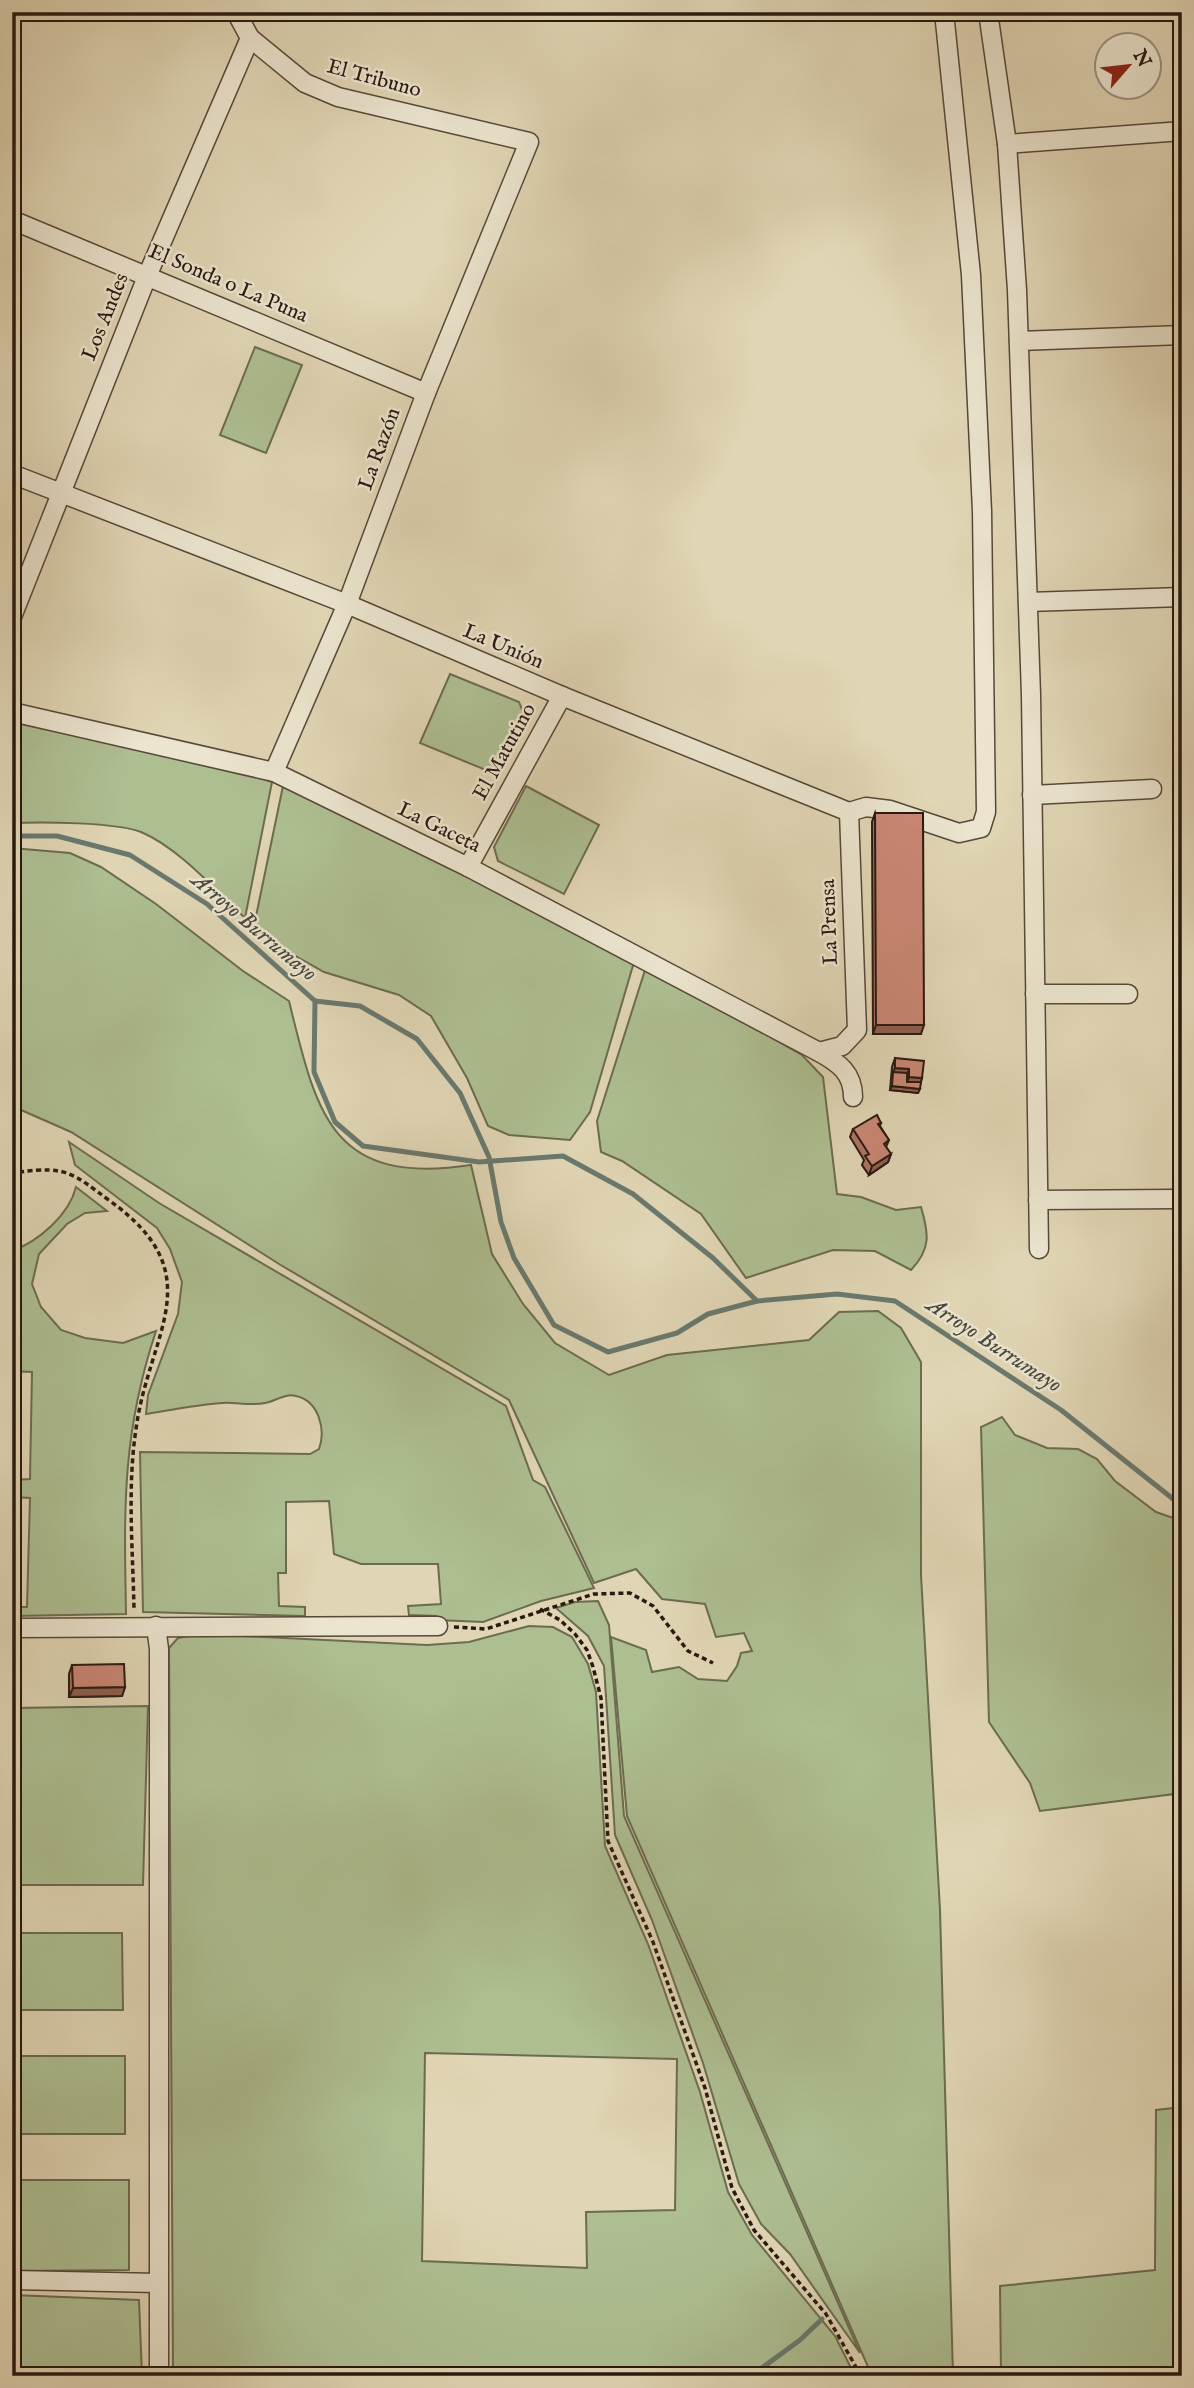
<svg xmlns="http://www.w3.org/2000/svg" width="1194" height="2388" viewBox="0 0 1194 2388" font-family="'IM FELL English',serif">
<style>
.green{fill:#adbe91;stroke:#6b6c50;stroke-width:2;fill-rule:evenodd}
.lines{fill:none;stroke-linecap:round;stroke-linejoin:round}
.stream{stroke:#69796e;stroke-width:5}
.street-casing{stroke:#574839;stroke-width:21}
.path{stroke:#291910;stroke-width:3.5;stroke-dasharray:5 3.5;stroke-linecap:butt}
.street{stroke:#ebe4ce;stroke-width:18}
.wall{fill:#ad7363;stroke:#291910;stroke-width:2}
.shaded-wall{fill:#8d5e50;stroke:#291910;stroke-width:2}
.building{fill:#c98673;stroke:#291910;stroke-width:2}
.labels{text-anchor:middle;dominant-baseline:central;stroke-width:5;stroke-linejoin:round;paint-order:stroke}
.street-label{font-size:21px;fill:#291910;stroke:#ebe4ce}
.water-label{font-size:23px;font-style:italic;fill:#49493f;stroke:#ebe4ce}
</style>
<rect width="100%" height="100%" fill="#e0d5b4"/>
<filter id="stains"><feTurbulence type="fractalNoise" baseFrequency=".00286" numOctaves="4"/><feColorMatrix values="0 0 0 0 .2 0 0 0 0 .09 0 0 0 0 .02 0 0 0 .5 -.17"/></filter>
<radialGradient id="worn" r=".72"><stop offset=".6" stop-color="#630" stop-opacity="0"/><stop offset="1" stop-color="#630" stop-opacity=".3"/></radialGradient>
<g class="green">
<polygon points="255,347 302,365 266,453 220,435"/>
<polygon points="450,674 519,702 523,712 498,775 420,743"/>
<path d="M 12,722 L 235,769 L 272,782 L 245,918 C 215,890 179,848 141,832 C 115,822 42,822 12,823 Z"/>
<polygon points="283,786 389,835 634,962 590,1112 570,1140 509,1135 488,1126 467,1078 431,1016 399,995 324,972 271,942 254,926"/>
<polygon points="526,786 599,825 564,894 498,861 494,847"/>
<path d="M 12,848 L 70,853 L 101,867 L 156,904 L 243,971 L 289,1001 C 317,1116 332,1186 471,1165 L 492,1254 L 523,1304 L 555,1343 L 609,1375 L 667,1355 L 809,1340 L 839,1312 L 878,1311 L 901,1328 L 921,1362 L 921,1575 L 940,1910 L 953,2376 L 872,2376 L 627,1816 L 611,1637 L 646,1650 L 652,1672 L 679,1667 L 698,1679 L 727,1681 L 737,1666 L 741,1653 L 752,1651 L 744,1633 L 716,1637 L 705,1604 L 662,1599 L 636,1569 L 594,1583 L 509,1400 L 279,1264 L 71,1132 L 12,1106 Z"/>
<path d="M 646,967 L 802,1055 L 823,1077 L 837,1194 L 861,1197 L 896,1210 L 921,1207 C 929,1234 931,1249 911,1270 L 875,1251 L 833,1250 L 746,1278 L 701,1214 L 622,1161 L 601,1152 L 597,1121 Z"/>
<path d="M 69,1142 L 159,1203 L 506,1406 L 533,1480 L 545,1487 L 594,1588 L 541,1601 L 483,1622 L 437,1620 L 436,1616 L 409,1615 L 408,1606 L 441,1604 L 438,1564 L 361,1564 L 334,1554 L 329,1501 L 286,1502 L 286,1573 L 278,1573 L 279,1606 L 305,1607 L 305,1616 L 143,1612 L 140,1452 L 310,1454 L 319,1449 C 326,1430 319,1401 296,1396 C 285,1393 276,1401 265,1403 C 252,1406 235,1402 222,1403 C 196,1405 171,1410 146,1414 L 148,1395 L 178,1314 L 182,1282 L 170,1249 L 157,1228 L 75,1165 Z"/>
<path d="M 76,1187 L 107,1211 L 85,1213 L 67,1224 L 39,1254 L 32,1284 L 41,1307 L 61,1330 L 85,1338 L 123,1343 L 156,1331 C 122,1433 124,1508 126,1614 L 12,1616 L 12,1607 L 27,1607 L 30,1498 L 12,1497 L 12,1480 L 30,1479 L 32,1372 L 12,1371 L 12,1251 C 39,1241 69,1215 76,1187 Z"/>
<polygon points="1002,1417 1015,1435 1047,1448 1078,1449 1097,1459 1115,1481 1156,1512 1182,1521 1182,1793 1040,1811 1030,1783 989,1722 981,1427"/>
<polygon points="598,1601 609,1625 624,1816 860,2353 790,2254 761,2224 739,2184 703,2063 652,1920 615,1835 604,1666 588,1636 556,1608 575,1602"/>
<path d="M 529,1626 L 553,1627 L 572,1637 L 588,1664 L 596,1692 L 605,1846 L 648,1944 L 700,2092 L 728,2192 L 752,2235 L 835,2336 L 855,2376 L 173,2376 L 169,1648 L 178,1638 L 201,1634 L 427,1645 L 469,1642 ZM 425,2053 L 677,2059 L 675,2210 L 586,2212 L 587,2268 L 422,2261 Z"/>
<polygon points="148,1706 143,1885 12,1885 12,1708"/>
<polygon points="12,1933 122,1933 123,2010 12,2010"/>
<rect x="12" y="2056" width="113" height="78"/>
<polygon points="1182,2107 1182,2376 1001,2376 1000,2286 1155,2270 1156,2110"/>
<polygon points="12,2180 129,2180 129,2270 12,2271"/>
<polygon points="12,2295 139,2300 142,2376 12,2371"/>
</g>
<g class="lines">
<g class="stream">
<polyline points="12,836 57,836 130,855 207,904 315,1001 314,1072 335,1122 363,1146 479,1162 563,1156 633,1194 713,1258 757,1301 837,1294 895,1301 1061,1410 1182,1506"/>
<polyline points="315,1001 360,1006 417,1039 460,1093 489,1157 501,1222 514,1258 554,1325 608,1352 677,1333 708,1314 757,1301"/>
<polyline points="751,2376 800,2340 822,2319"/>
</g>
<defs>
<g id="street">
<polyline points="236,12 250,38 305,83 338,97 529,142 426,393 347,604 274,772"/>
<polyline points="988,12 1007,144 1017,290 1031,695 1039,1249"/>
<polyline points="1007,144 1182,131"/>
<polyline points="12,220 426,393"/>
<polyline points="1019,341 1182,335"/>
<polyline points="12,474 347,604 562,696 849,812 866,807 890,810 959,833 981,828 986,812 982,511 971,275 944,12"/>
<polyline points="1028,602 1182,597"/>
<polyline points="12,617 148,274 250,38"/>
<path d="M 12,712 L 274,772 L 468,867 L 819,1052 C 839,1063 853,1073 853,1097"/>
<polyline points="1032,795 1152,789"/>
<polyline points="468,867 562,696"/>
<polyline points="1035,994 1128,994"/>
<polyline points="819,1052 842,1046 857,1030 849,812"/>
<polyline points="1038,1200 1175,1199"/>
<polyline points="156,1626 159,1649 159,2376"/>
<polyline points="12,1628 438,1626"/>
<polyline points="12,2280 158,2283"/>
</g>
</defs>
<use href="#street" class="street-casing"/>
<g class="path">
<path d="M 19,1172 C 68,1166 72,1173 110,1201 C 213,1275 149,1332 136,1429 C 127,1488 133,1551 134,1610"/>
<polyline points="540,1609 560,1620 575,1634 587,1650 593,1667 601,1698 608,1841 653,1942 705,2088 732,2188 754,2230 826,2314 861,2376"/>
<polyline points="454,1627 486,1629 594,1594 630,1593 653,1606 688,1651 713,1663"/>
</g>
<use href="#street" class="street"/>
</g>
<g class="wall">
<polygon points="875,813 921,1034 873,1034 872,822"/>
<polygon points="895,1058 922,1078 918,1093 890,1090 892,1067"/>
<polygon points="881,1123 880,1126 889,1140 886,1147 891,1154 888,1162 869,1175 862,1165 864,1160 850,1137 853,1129"/>
<polygon points="72,1665 125,1687 122,1696 69,1697 69,1674"/>
</g>
<g class="shaded-wall">
<polygon points="876,1025 924,1025 921,1034 873,1034"/>
<polygon points="895,1068 909,1069 906,1077 893,1072"/>
<polygon points="909,1077 922,1078 919,1087 906,1086"/>
<polygon points="892,1086 920,1089 918,1093 890,1090"/>
<polygon points="891,1154 888,1162 869,1175 872,1166"/>
<polygon points="125,1687 122,1696 69,1697 73,1688"/>
</g>
<g class="building">
<polygon points="875,813 923,813 924,1025 876,1025"/>
<polygon points="895,1058 924,1061 922,1078 909,1077 909,1069 895,1068"/>
<polygon points="893,1072 907,1073 907,1082 921,1082 920,1089 892,1086"/>
<polygon points="877,1115 881,1123 878,1124 889,1140 884,1144 891,1154 872,1166 865,1156 869,1154 853,1129"/>
<polygon points="124,1664 125,1687 73,1688 72,1665"/>
</g>
<g class="labels">
<g class="street-label">
<text transform="translate(374 79) rotate(15)">El Tribuno</text>
<text transform="translate(228 284) rotate(23)">El Sonda o La Puna</text>
<text transform="translate(106 317) rotate(-68)">Los Andes</text>
<text transform="translate(380 449) rotate(-70)">La Razón</text>
<text transform="translate(503 647) rotate(23)">La Unión</text>
<text transform="translate(505 752) rotate(-61)">El Matutino</text>
<text transform="translate(439 828) rotate(26)">La Gaceta</text>
<text transform="translate(830 922) rotate(-92)">La Prensa</text>
</g>
<g class="water-label">
<text transform="translate(254 927) rotate(40)">Arroyo Burrumayo</text>
<text transform="translate(994 1345) rotate(33)">Arroyo Burrumayo</text>
</g>
</g>
<rect width="1194" height="2388" fill="none" stroke="#e0d5b4" stroke-width="42"/>
<rect x="14" y="14" width="1166" height="2360" fill="none" stroke="#291910" stroke-width="3.5"/>
<rect x="21" y="21" width="1152" height="2346" fill="none" stroke="#291910" stroke-width="2"/>
<g transform="translate(1128 66) rotate(62)"><circle r="33" fill="#ebe4ce" stroke="#9d9382" stroke-width="2"/>
<path d="M0-5L12 26L0 18L-12 26Z" fill="#8f2418"/>
<text y="-10" font-size="19" font-weight="bold" text-anchor="middle" fill="#291910">N</text>
</g>
<rect width="100%" height="100%" filter="url(#stains)"/>
<rect width="100%" height="100%" fill="url(#worn)"/>
</svg>
